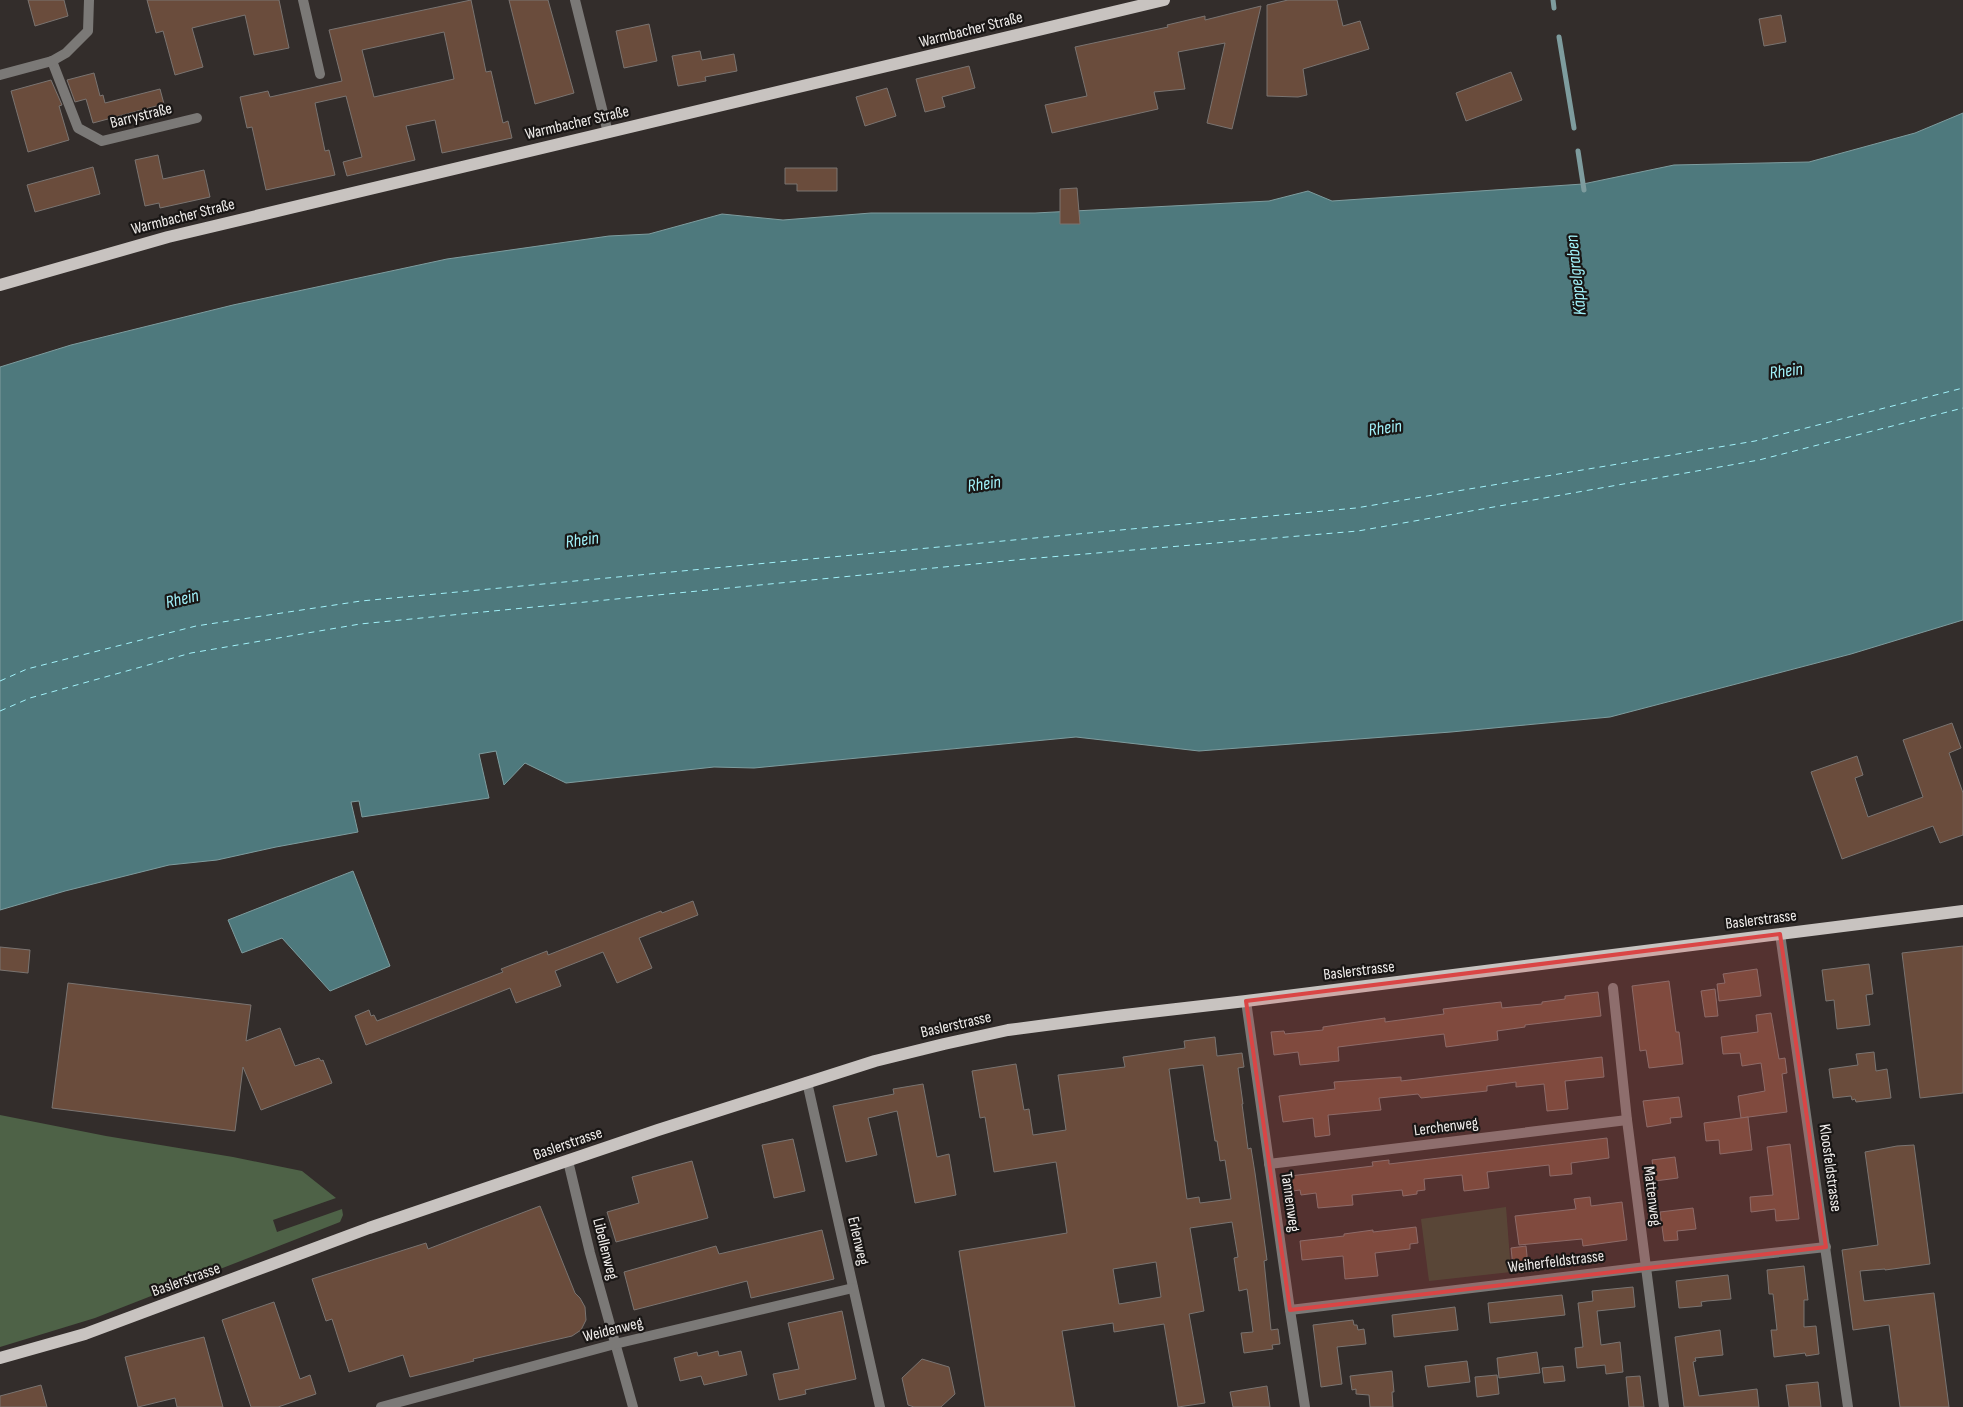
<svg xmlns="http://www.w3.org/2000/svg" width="1963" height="1407" viewBox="0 0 1963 1407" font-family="'Sofia Sans Condensed',sans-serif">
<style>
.green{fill:#394734}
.forest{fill:#4e6247}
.water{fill:#4e797d;stroke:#7e9c9e}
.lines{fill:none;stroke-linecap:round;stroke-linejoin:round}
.stream{stroke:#7e9c9e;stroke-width:5}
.ferry{stroke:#a1f1f9;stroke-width:1;stroke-dasharray:6 5;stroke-linecap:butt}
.building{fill:#6a4c3c;stroke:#7a7471;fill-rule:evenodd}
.street{stroke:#7b7977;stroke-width:10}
.primary{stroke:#c8c3c0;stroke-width:12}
.marked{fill:#da4545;fill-opacity:0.2;stroke:#da4545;stroke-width:4;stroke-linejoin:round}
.labels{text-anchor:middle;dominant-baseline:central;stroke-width:4.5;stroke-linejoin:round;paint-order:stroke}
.street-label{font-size:16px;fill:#efecea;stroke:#191615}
.water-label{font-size:18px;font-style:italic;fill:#a1f1f9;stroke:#191615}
</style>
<rect width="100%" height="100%" fill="#332d2b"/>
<polygon class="green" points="1506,1207 1511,1272 1429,1281 1421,1219"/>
<polygon class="forest" points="0,1115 106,1136 233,1157 302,1171 336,1198 273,1220 277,1232 342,1209 343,1215 340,1222 95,1318 0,1347"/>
<g class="water">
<polygon points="1963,113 1963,620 1851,654 1610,717 1451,732 1199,751 1076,737 754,768 714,767 566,783 525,763 504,785 496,751 479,754 489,798 362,817 359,801 351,802 358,832 276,847 217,860 169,865 65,891 0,910 0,367 71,345 233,305 447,259 609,236 649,234 722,214 783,220 871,213 1035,213 1269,201 1308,191 1332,201 1583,184 1674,165 1809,162 1915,133"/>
<polygon points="353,871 390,966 330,991 282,938 242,953 228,920"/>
</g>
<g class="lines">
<g class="stream">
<polyline points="1553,0 1554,8"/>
<polyline points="1559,37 1574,128"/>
<polyline points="1578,151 1584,190"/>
</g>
<g class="ferry">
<polyline points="0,681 27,669 196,626 361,601 1356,508 1755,441 1963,388"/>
<polyline points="0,711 30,698 191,653 360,624 1026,559 1358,531 1759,460 1963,408"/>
</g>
</g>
<g class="building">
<polygon points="28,0 64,0 68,16 35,26"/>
<polygon points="147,0 279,0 289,48 254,55 245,15 192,28 203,67 175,75 163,31 156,33"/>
<path d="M 471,0 L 486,72 L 491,71 L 503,123 L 508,121 L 512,138 L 442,153 L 435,120 L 406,126 L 415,160 L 347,176 L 343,162 L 362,157 L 346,96 L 315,103 L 325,151 L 329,150 L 335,175 L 266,190 L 252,127 L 247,128 L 240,97 L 268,91 L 270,97 L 342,81 L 329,30 ZM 444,32 L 454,79 L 374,97 L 362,50 Z"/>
<polygon points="509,0 548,0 574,93 535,104"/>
<polygon points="1288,0 1337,0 1343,26 1360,21 1369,49 1303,69 1307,95 1298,97 1267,96 1267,5"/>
<polygon points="1261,6 1232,129 1207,123 1225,43 1178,52 1185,89 1154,92 1158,109 1052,133 1045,105 1087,96 1075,47 1168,27 1167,25 1205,16 1205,20"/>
<polygon points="1781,15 1786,42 1764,46 1759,19"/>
<polygon points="649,24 657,61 624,68 616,31"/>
<polygon points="700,51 702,60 734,54 737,71 705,77 706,81 678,86 672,56"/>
<polygon points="969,66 975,88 942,97 945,107 925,112 916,79"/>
<polygon points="1511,72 1522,100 1466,121 1456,93"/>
<polygon points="94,73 100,96 103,95 105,103 160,89 164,104 93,123 86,99 75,102 67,80"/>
<polygon points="51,80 62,105 59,106 69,140 28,152 11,91"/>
<polygon points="887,88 896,116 865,126 856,97"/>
<polygon points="158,155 163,179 204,170 210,197 160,208 159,203 145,206 135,160"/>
<polygon points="93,167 100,194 35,212 27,185"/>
<polygon points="785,168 837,168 837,191 797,191 797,184 785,184"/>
<polygon points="1077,188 1080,224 1060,224 1060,189"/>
<polygon points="1952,723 1961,748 1949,753 1963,793 1963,835 1940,843 1933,826 1842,859 1811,772 1857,756 1863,775 1855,778 1868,817 1923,797 1903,740"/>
<polygon points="693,901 698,915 639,938 652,968 617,983 603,952 555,971 561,986 516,1003 510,988 366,1045 355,1016 369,1010 371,1016 374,1015 377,1021 503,972 501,969 547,951 548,955 661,911 662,913"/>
<polygon points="1963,946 1963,1093 1920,1098 1902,953"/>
<polygon points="0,947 30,950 28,973 0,970"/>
<polygon points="1869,964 1873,994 1866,995 1870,1025 1837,1029 1834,1000 1826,1001 1822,970"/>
<polygon points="1757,969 1761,996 1719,1001 1717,984 1725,983 1723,974"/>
<polygon points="1669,981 1676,1032 1679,1032 1683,1064 1649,1068 1646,1050 1640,1051 1632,986"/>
<polygon points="68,983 251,1005 246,1041 280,1028 295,1066 319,1058 321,1061 323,1060 332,1083 261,1110 243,1067 235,1131 52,1108"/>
<polygon points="1715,989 1718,1016 1705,1017 1701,991"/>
<polygon points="1598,992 1601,1016 1525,1025 1525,1027 1497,1031 1498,1040 1446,1047 1444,1034 1338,1047 1339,1061 1300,1065 1298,1052 1274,1055 1271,1032 1284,1031 1285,1034 1323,1030 1323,1027 1385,1018 1385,1022 1444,1014 1443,1009 1501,1002 1502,1008 1542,1004 1542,1002 1565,999 1565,996"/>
<polygon points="1771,1013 1779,1059 1785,1058 1787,1073 1782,1074 1787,1112 1741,1118 1738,1096 1765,1091 1761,1063 1742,1066 1740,1053 1723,1054 1721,1037 1758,1032 1756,1015"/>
<path d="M 1215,1037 L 1217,1056 L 1242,1053 L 1244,1067 L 1238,1068 L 1243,1104 L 1242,1104 L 1248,1149 L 1251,1148 L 1255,1173 L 1267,1260 L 1264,1261 L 1271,1330 L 1278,1329 L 1280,1344 L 1272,1345 L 1273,1349 L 1244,1353 L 1241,1333 L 1253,1332 L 1247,1289 L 1239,1291 L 1234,1258 L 1238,1257 L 1232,1222 L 1190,1228 L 1204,1311 L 1189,1314 L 1205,1403 L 1178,1407 L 1164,1324 L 1114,1332 L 1113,1323 L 1062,1331 L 1075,1407 L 985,1407 L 959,1251 L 1067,1233 L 1056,1162 L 994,1172 L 985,1117 L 980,1118 L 972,1071 L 1016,1064 L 1024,1110 L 1029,1109 L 1033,1135 L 1066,1130 L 1058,1075 L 1125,1067 L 1123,1057 L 1185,1048 L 1184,1041 ZM 1203,1065 L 1215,1141 L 1217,1141 L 1220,1161 L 1225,1160 L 1231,1199 L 1200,1203 L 1199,1197 L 1187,1199 L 1169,1069 ZM 1156,1262 L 1161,1297 L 1119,1304 L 1113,1269 Z"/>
<polygon points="1874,1052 1876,1071 1887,1069 1891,1098 1856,1102 1855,1099 1852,1100 1851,1096 1833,1098 1829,1069 1858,1065 1856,1054"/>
<polygon points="1602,1057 1604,1077 1565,1081 1568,1109 1547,1111 1544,1084 1516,1087 1516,1082 1487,1086 1487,1091 1449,1095 1421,1098 1418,1094 1379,1098 1381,1110 1328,1115 1330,1135 1315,1137 1313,1118 1283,1122 1279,1096 1335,1089 1334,1082 1401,1077 1401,1081"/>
<polygon points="923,1084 937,1157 949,1154 956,1195 915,1203 897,1111 868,1118 877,1155 846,1162 833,1106 894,1094 893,1089"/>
<polygon points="1679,1097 1682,1117 1670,1118 1671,1123 1647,1127 1643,1101"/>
<polygon points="1748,1117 1752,1150 1720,1154 1719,1140 1706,1141 1704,1123"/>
<polygon points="1607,1138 1609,1158 1571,1163 1572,1174 1550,1176 1549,1165 1487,1172 1489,1188 1464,1191 1462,1175 1424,1179 1425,1190 1417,1191 1417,1194 1403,1196 1402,1190 1352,1195 1353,1205 1318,1208 1316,1193 1301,1195 1300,1190 1292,1191 1290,1176 1373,1166 1372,1162 1389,1160 1389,1164"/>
<polygon points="793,1139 805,1191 774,1198 762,1145"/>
<polygon points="1790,1144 1799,1219 1776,1221 1775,1209 1751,1212 1750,1197 1773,1195 1767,1147"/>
<polygon points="1914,1145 1930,1264 1885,1270 1885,1269 1860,1271 1864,1301 1934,1293 1949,1407 1900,1407 1889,1325 1853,1330 1842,1250 1878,1245 1865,1152 1897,1146"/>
<polygon points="1675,1157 1678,1178 1655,1181 1652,1160"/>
<polygon points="692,1161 708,1218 616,1242 607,1212 639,1203 632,1177"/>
<polygon points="1590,1197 1591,1206 1622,1202 1627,1240 1583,1246 1582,1239 1519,1245 1515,1216 1576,1209 1574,1199"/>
<polygon points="540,1206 575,1293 580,1298 585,1307 586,1320 581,1330 572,1336 473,1359 474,1361 410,1377 403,1355 349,1372 332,1319 326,1321 312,1279 426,1243 428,1249"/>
<polygon points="1693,1208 1696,1229 1677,1231 1678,1240 1664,1241 1660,1212"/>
<polygon points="1416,1227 1418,1243 1410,1244 1410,1249 1375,1253 1378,1276 1345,1279 1343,1256 1302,1260 1300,1241 1344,1236 1344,1234 1373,1230 1373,1232"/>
<polygon points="822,1230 834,1279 751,1298 747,1281 634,1310 624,1272 716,1246 719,1254"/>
<polygon points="1526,1246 1528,1265 1513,1267 1511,1248"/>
<polygon points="1804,1266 1808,1300 1804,1300 1804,1327 1816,1326 1819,1354 1806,1356 1805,1353 1774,1357 1771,1330 1777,1330 1773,1294 1769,1294 1767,1270"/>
<polygon points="1728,1275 1731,1299 1707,1301 1701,1302 1702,1306 1679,1308 1676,1281"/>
<polygon points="1633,1287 1635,1307 1597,1311 1601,1345 1620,1342 1623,1372 1606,1374 1605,1365 1577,1368 1575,1348 1583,1347 1578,1303 1593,1301 1592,1291"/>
<polygon points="1562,1295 1565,1315 1490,1323 1488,1303"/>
<polygon points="274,1302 300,1379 310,1375 316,1394 278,1407 251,1407 222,1320"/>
<polygon points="1455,1307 1458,1330 1394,1337 1392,1315"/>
<polygon points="842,1311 856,1379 805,1390 806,1394 779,1400 773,1374 799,1369 788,1323"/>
<polygon points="1353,1320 1354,1325 1357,1325 1358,1330 1364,1329 1366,1344 1337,1347 1342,1384 1321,1387 1313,1325"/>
<polygon points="1720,1330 1723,1355 1695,1358 1696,1361 1693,1362 1699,1396 1757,1389 1759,1407 1684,1407 1675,1337"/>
<polygon points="204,1337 223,1407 177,1407 175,1398 138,1407 125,1357"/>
<polygon points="718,1351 719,1356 741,1351 747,1375 704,1385 701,1376 680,1381 674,1358 697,1352 698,1356"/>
<polygon points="1537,1352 1540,1373 1499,1378 1497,1358"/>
<polygon points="922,1359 949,1367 955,1394 941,1407 914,1407 908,1405 902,1378"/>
<polygon points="1467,1361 1470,1382 1428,1387 1425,1366"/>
<polygon points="1563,1366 1565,1381 1544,1383 1542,1368"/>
<polygon points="1392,1371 1394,1392 1392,1392 1393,1407 1370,1407 1369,1395 1356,1394 1356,1389 1352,1390 1350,1376"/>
<polygon points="1497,1375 1499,1394 1477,1397 1475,1377"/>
<polygon points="1640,1376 1644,1407 1629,1407 1626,1377"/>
<polygon points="1818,1382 1821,1407 1789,1407 1786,1385"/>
<polygon points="41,1385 47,1407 0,1407 0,1396"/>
<polygon points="1267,1386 1270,1407 1233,1407 1230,1392"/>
</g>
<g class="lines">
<g class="street">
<polyline points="303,0 320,74"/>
<polyline points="575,0 608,133"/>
<polyline points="52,61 78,128 102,141 197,118"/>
<polyline points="0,75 52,61 66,53 88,31 89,0"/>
<polyline points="1780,934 1848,1407"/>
<polyline points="1613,988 1627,1120 1664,1407"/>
<polyline points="1246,1001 1290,1310 1305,1407"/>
<polyline points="807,1082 880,1407"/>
<polyline points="568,1161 590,1253 633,1407"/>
<polyline points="1269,1164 1627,1120"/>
<polyline points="1290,1310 1646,1267 1826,1247"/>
<polyline points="381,1407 615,1344 853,1288"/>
</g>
<g class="primary">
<polyline points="0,285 168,237 1164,0"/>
<polyline points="0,1358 85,1334 369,1228 658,1130 875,1061 944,1044 1008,1030 1107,1017 1246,1001 1963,911"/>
</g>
</g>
<path class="marked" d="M 1780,934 L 1826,1247 L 1290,1310 L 1246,1001 Z"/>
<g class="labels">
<g class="street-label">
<text transform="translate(971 30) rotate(-14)">Warmbacher Straße</text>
<text transform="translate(141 116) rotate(-14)">Barrystraße</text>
<text transform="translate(577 123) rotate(-13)">Warmbacher Straße</text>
<text transform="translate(183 217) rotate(-14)">Warmbacher Straße</text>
<text transform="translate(1761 920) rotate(-7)">Baslerstrasse</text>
<text transform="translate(1359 971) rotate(-7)">Baslerstrasse</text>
<text transform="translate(956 1025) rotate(-13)">Baslerstrasse</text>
<text transform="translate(1446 1127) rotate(-7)">Lerchenweg</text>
<text transform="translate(568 1144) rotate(-19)">Baslerstrasse</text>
<text transform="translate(1830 1168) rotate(82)">Kloosfeldstrasse</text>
<text transform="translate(1652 1196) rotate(83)">Mattenweg</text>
<text transform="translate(1290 1202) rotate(82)">Tannenweg</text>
<text transform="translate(858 1241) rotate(77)">Erlenweg</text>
<text transform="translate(605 1249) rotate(76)">Libellenweg</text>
<text transform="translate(1556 1262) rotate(-7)">Weiherfeldstrasse</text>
<text transform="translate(186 1280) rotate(-20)">Baslerstrasse</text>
<text transform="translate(613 1330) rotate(-14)">Weidenweg</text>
</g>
<g class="water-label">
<text transform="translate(1576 275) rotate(-96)">Käppelgraben</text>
<text transform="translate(1786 371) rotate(-8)">Rhein</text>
<text transform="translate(1385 428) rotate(-8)">Rhein</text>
<text transform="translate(984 484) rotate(-8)">Rhein</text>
<text transform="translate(582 540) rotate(-8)">Rhein</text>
<text transform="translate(182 599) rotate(-13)">Rhein</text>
</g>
</g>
</svg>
